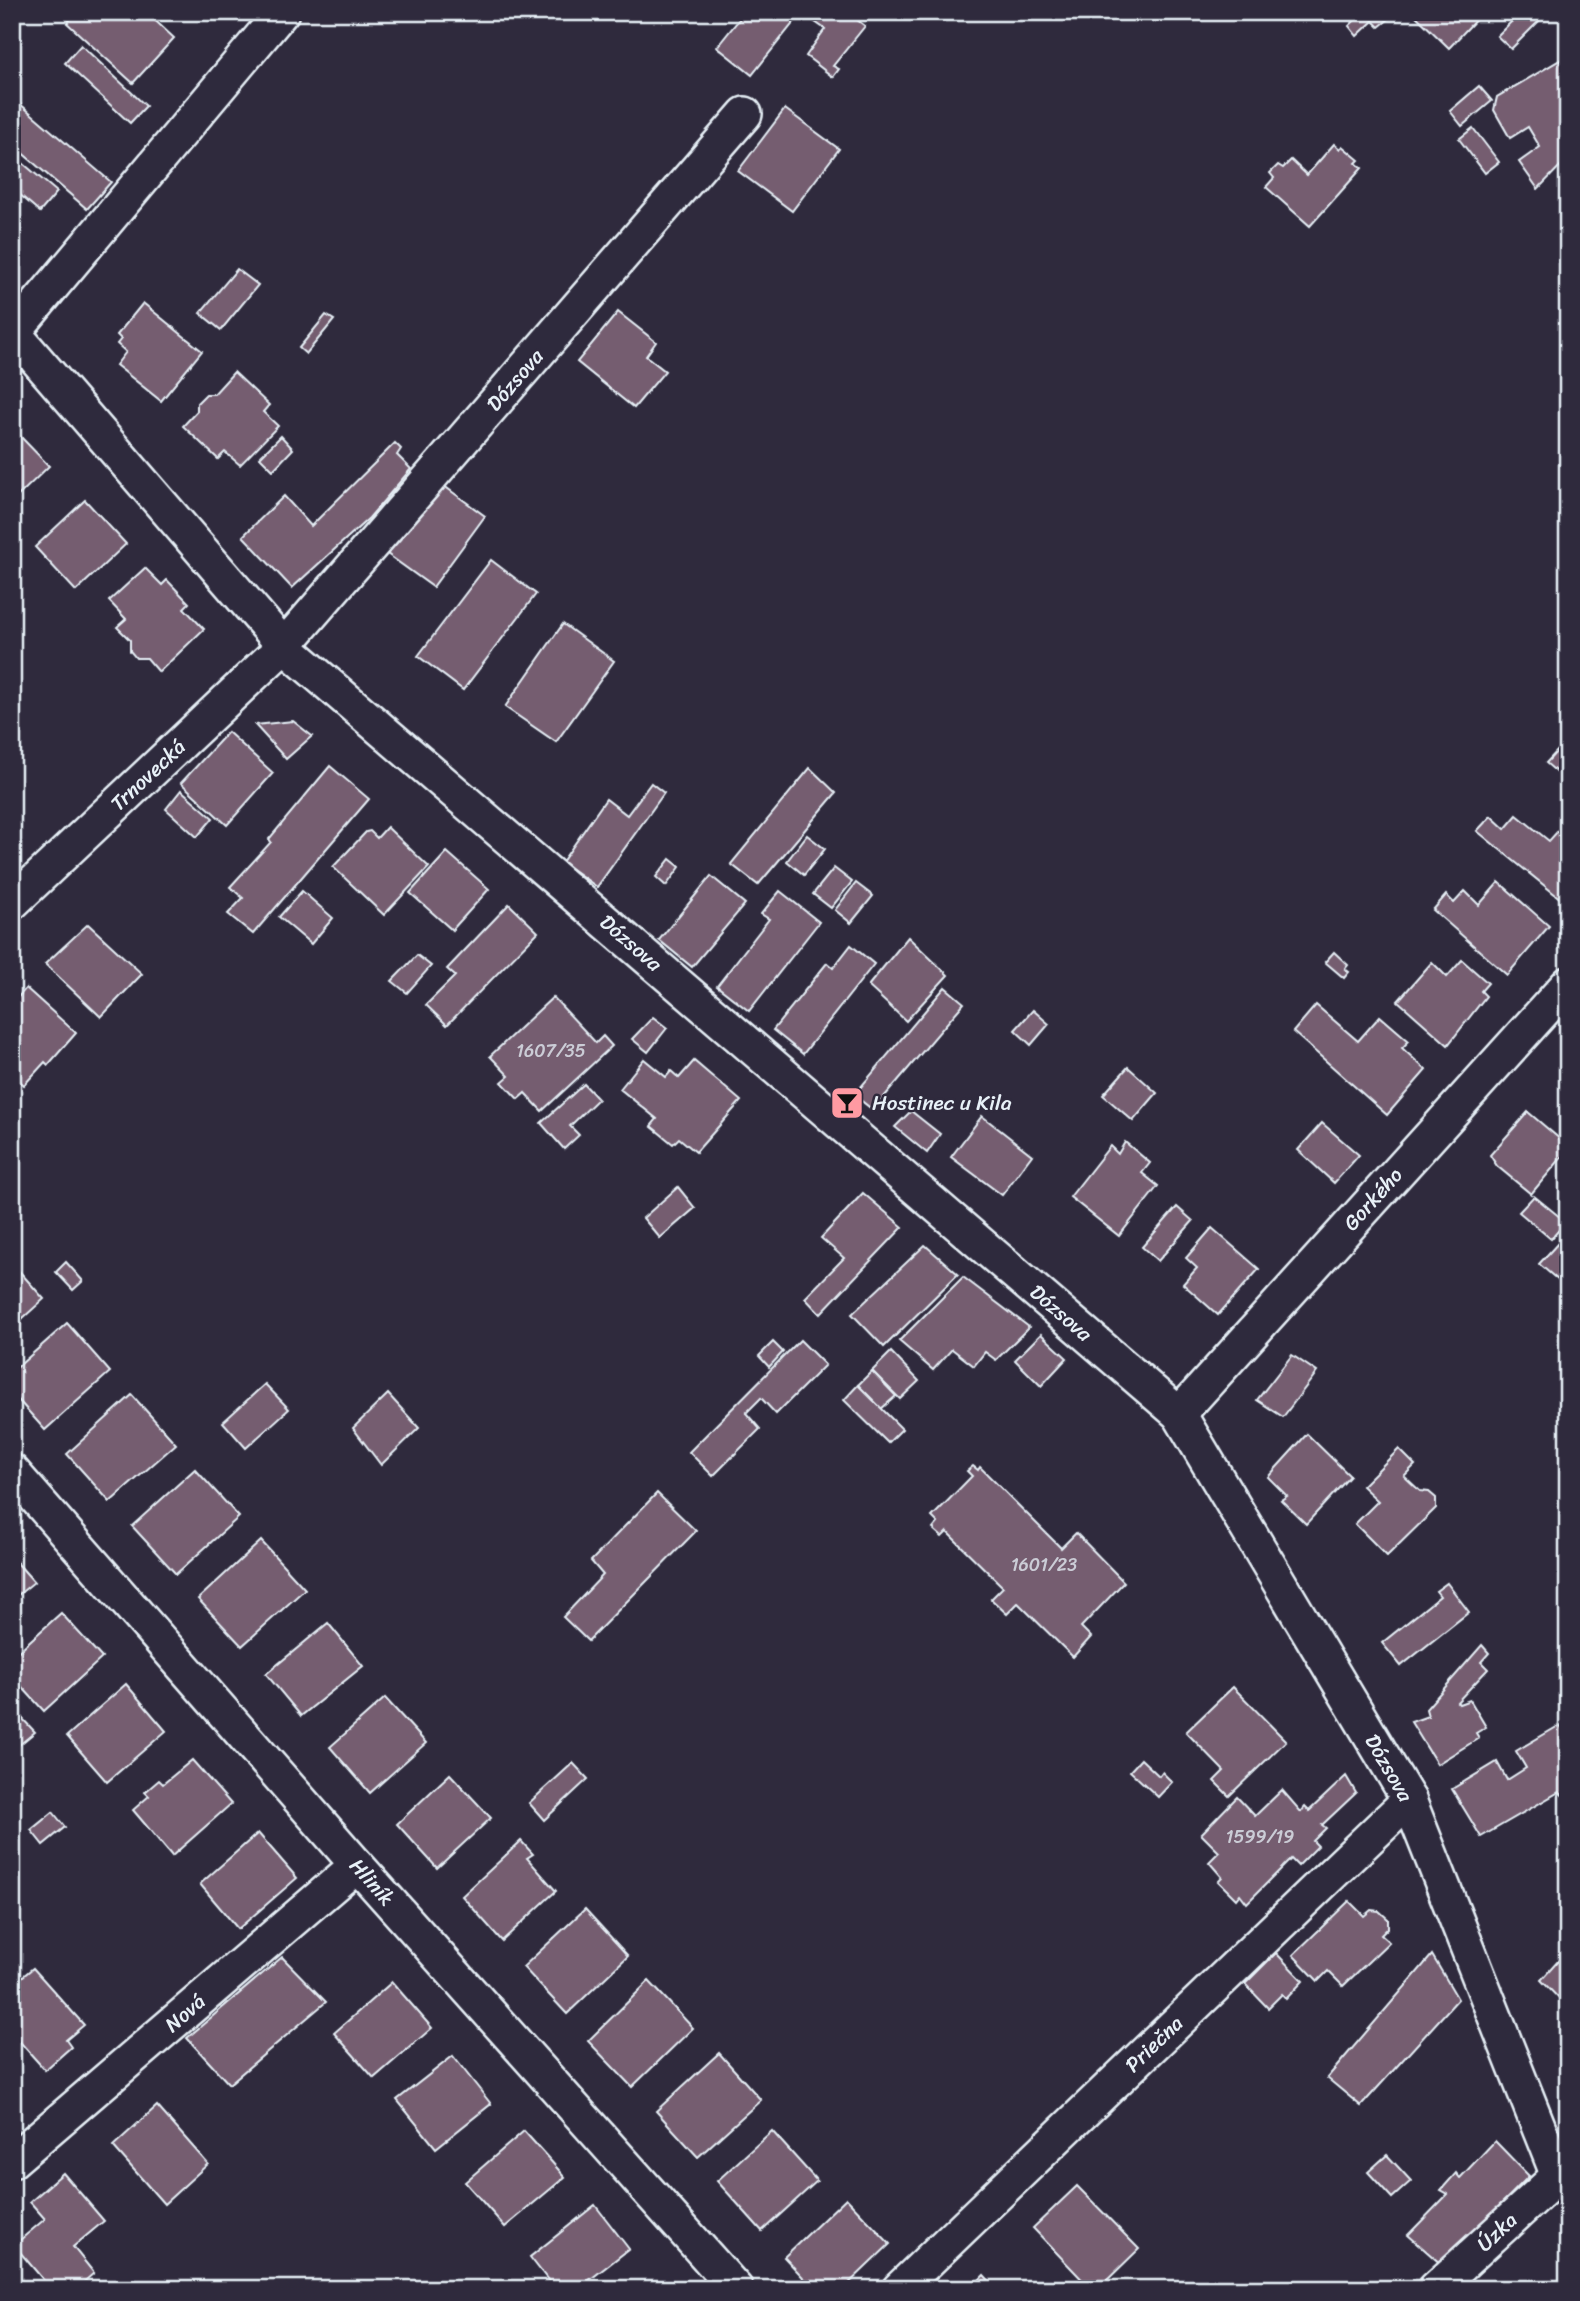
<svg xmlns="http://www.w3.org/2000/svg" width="1580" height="2301" viewBox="0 0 1580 2301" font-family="Sriracha,sans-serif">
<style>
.building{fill:#745d70;stroke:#e8f1f8;stroke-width:2}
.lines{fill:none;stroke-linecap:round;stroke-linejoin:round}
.minor-casing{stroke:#e8f1f8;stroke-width:38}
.minor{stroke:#2f2a3d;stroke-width:33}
.labels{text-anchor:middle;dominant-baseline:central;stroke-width:5;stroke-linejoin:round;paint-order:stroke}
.number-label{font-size:18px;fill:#cbccd6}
.street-label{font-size:21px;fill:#e8f1f8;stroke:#2f2a3d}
.poi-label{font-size:21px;fill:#e8f1f8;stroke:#2f2a3d;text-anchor:start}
</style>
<rect width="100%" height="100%" fill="#2f2a3d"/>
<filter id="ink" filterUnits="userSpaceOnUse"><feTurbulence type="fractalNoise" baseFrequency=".0143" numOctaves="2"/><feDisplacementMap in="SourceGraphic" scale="14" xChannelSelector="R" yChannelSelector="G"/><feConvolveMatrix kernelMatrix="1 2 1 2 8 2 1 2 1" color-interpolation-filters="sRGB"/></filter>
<g filter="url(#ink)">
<g class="building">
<polygon points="77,12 103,12 109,18 114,12 146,12 174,38 133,83 67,23"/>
<polygon points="745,12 802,12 752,75 717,47"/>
<polygon points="822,12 847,12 865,26 833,66 839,69 833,77 806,56 825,29 815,22"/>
<polygon points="1363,12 1385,12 1390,18 1379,27 1373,21 1357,36 1349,26"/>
<polygon points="1412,12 1483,12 1449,48"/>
<polygon points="1521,12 1530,12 1539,21 1511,49 1497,36"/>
<polygon points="81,45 146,106 130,123 65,63"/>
<polygon points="1560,60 1568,76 1568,158 1538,189 1519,162 1540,147 1528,127 1510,138 1494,110 1497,97"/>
<polygon points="1479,86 1492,101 1462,126 1450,111"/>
<polygon points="12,97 111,182 87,209 12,144"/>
<polygon points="785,109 839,149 792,211 738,171"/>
<polygon points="1473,128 1499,162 1485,173 1459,139"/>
<polygon points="1334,144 1340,149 1342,146 1359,160 1356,163 1362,168 1310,226 1266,187 1274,178 1270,173 1278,165 1283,168 1291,160 1307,175"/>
<polygon points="12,154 57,192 40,212 12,188"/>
<polygon points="237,269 258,285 221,330 200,313"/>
<polygon points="143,303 202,351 161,401 116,365 126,352 117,344 121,339 117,335"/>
<polygon points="618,312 656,342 646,356 665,371 634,408 577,362"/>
<polygon points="326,315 334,320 306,354 299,348"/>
<polygon points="234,372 269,405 263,412 278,426 240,465 225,452 218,459 183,426 197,411 197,403 206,394 214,394"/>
<polygon points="19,435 49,466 12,502 12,442"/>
<polygon points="281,436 293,449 273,470 260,457"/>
<polygon points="395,443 401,449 397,455 411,469 369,518 292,588 243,536 284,496 311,526"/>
<polygon points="436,480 485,516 433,587 383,551"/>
<polygon points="85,500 126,544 76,591 35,547"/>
<polygon points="491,560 536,594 463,690 418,656"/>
<polygon points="145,568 162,585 167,580 189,603 184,608 204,629 159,672 147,658 136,658 130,651 130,640 117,627 126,619 109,601"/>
<polygon points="563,624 614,661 556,742 505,707"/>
<polygon points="293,721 312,736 286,759 255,725"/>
<polygon points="228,732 273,773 227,825 181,783"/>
<polygon points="1558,750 1568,758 1568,782 1546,763"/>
<polygon points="330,766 369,799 253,934 228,914 243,898 230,887 271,842 269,839"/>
<polygon points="810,768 836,793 758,885 731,864"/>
<polygon points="651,783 664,793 597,887 562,862 606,799 627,815"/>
<polygon points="181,790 213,818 197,837 166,809"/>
<polygon points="1517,815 1549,841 1568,820 1567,904 1477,831 1491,816 1505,829"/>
<polygon points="387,827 429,867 384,915 333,867 366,832 370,831 377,838"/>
<polygon points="807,835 825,849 804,875 787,861"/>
<polygon points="447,852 489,889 452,930 410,893"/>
<polygon points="670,859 680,867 666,886 656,877"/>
<polygon points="834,868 852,882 831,908 813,894"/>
<polygon points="711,876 745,904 692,967 659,940"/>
<polygon points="1499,882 1549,926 1507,975 1433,910 1446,895 1454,903 1465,891 1479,905"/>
<polygon points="856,883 873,896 851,923 835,910"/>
<polygon points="302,891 333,918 311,944 279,917"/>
<polygon points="780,891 819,922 749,1011 717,986 769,919 761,914"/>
<polygon points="509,904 538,932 447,1025 426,1005 455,976 447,969"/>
<polygon points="88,924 142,974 101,1017 45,964"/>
<polygon points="908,937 948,975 906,1021 868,986"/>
<polygon points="851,945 874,964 803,1054 773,1030 827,963 833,968"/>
<polygon points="1334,952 1348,965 1345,969 1349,972 1344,978 1325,962"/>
<polygon points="417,955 431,966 407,993 392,981"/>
<polygon points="1462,960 1488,983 1481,991 1486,996 1448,1045 1398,1001 1432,962 1447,977"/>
<polygon points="945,987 964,1003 873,1110 854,1095"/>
<polygon points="26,988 76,1033 48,1065 45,1062 24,1085 12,1074 12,1004"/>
<polygon points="553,997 596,1043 603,1036 612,1046 542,1111 525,1093 518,1099 502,1082 509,1076 490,1056"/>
<polygon points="1316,1005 1358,1041 1380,1016 1409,1041 1402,1048 1426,1070 1387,1115 1293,1032"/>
<polygon points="1033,1010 1049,1024 1031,1045 1015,1030"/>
<polygon points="653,1017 667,1028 648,1052 632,1039"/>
<polygon points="644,1059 666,1077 671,1071 679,1078 694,1061 741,1101 696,1152 679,1138 673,1144 651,1126 657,1119 620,1089"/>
<polygon points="1128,1067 1157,1093 1133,1121 1103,1095"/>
<polygon points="584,1084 598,1099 570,1126 579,1135 564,1149 541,1123"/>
<polygon points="911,1111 940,1134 927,1153 895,1127"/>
<polygon points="1528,1112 1568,1146 1568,1150 1531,1194 1497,1166 1490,1155"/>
<polygon points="982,1116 1032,1155 1002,1195 951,1157"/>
<polygon points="1322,1123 1359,1155 1334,1183 1298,1150"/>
<polygon points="1125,1142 1150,1163 1142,1173 1158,1186 1119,1236 1070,1197 1110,1146 1118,1154"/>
<polygon points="678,1187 695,1208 660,1238 643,1218"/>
<polygon points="863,1193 903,1227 820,1314 805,1298 844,1258 821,1238"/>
<polygon points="1534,1196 1566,1222 1551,1239 1519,1212"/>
<polygon points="1177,1207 1193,1221 1158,1261 1142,1247"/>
<polygon points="1212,1228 1259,1269 1218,1315 1183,1284 1197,1268 1186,1258"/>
<polygon points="1559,1242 1568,1250 1568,1269 1558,1280 1539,1264"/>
<polygon points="925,1245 958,1274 884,1347 852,1314"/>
<polygon points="66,1262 83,1281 73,1290 56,1272"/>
<polygon points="12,1263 44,1299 12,1328"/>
<polygon points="963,1277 1029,1327 996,1360 985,1352 974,1366 952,1349 933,1370 899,1341"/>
<polygon points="67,1323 110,1372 45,1430 12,1393 12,1372"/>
<polygon points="1041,1334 1067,1358 1041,1386 1015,1360"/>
<polygon points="800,1340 825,1365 776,1414 761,1398 746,1413 760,1429 713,1476 689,1452"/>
<polygon points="773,1342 783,1352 769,1367 759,1356"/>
<polygon points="891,1352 919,1381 900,1399 872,1371"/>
<polygon points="1292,1355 1317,1372 1283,1417 1257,1400"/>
<polygon points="872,1371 896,1396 881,1409 858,1385"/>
<polygon points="265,1384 289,1409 246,1448 223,1422"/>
<polygon points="858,1385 902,1429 888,1443 844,1400"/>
<polygon points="388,1394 419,1428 381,1465 353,1428"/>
<polygon points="132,1395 176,1444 110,1502 67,1454"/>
<polygon points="1307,1434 1350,1476 1306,1524 1281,1500 1287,1496 1268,1477"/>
<polygon points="1399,1449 1415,1465 1404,1476 1420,1491 1429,1492 1436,1498 1436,1508 1387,1556 1355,1524 1378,1501 1362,1486"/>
<polygon points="973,1466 978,1470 980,1467 1061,1548 1076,1533 1124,1582 1081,1627 1091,1637 1073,1657 1018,1603 1007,1614 991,1599 1003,1587 947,1532 942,1537 933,1529 938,1523 932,1517 972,1476 967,1471"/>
<polygon points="195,1469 239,1517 176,1574 132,1526"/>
<polygon points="657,1493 696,1531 588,1641 563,1617 603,1575 591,1561"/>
<polygon points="261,1541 305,1589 242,1646 198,1599"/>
<polygon points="12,1557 34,1582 12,1600"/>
<polygon points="1447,1583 1469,1612 1401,1666 1382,1643 1440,1596 1436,1591"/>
<polygon points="61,1613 102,1658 44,1711 12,1676 12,1657"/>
<polygon points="328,1623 363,1666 301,1716 266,1674"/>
<polygon points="1482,1645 1489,1653 1481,1662 1488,1669 1457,1702 1459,1704 1470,1700 1486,1727 1476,1733 1479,1738 1437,1764 1411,1722 1428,1716 1426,1709"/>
<polygon points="126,1684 166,1731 107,1782 67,1736"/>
<polygon points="1233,1687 1286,1741 1229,1796 1214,1781 1224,1771 1186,1732"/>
<polygon points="385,1698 426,1743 370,1793 330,1747"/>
<polygon points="20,1716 35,1732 12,1751 12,1723"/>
<polygon points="1560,1725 1568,1738 1568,1800 1559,1792 1481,1837 1452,1789 1497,1762 1507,1780 1526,1768 1516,1751"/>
<polygon points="1141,1759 1159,1776 1162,1772 1172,1782 1158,1797 1130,1771"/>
<polygon points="192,1760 231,1804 172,1856 133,1810 149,1796 145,1792 159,1780 163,1784"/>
<polygon points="573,1763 588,1779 544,1820 529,1803"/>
<polygon points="450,1774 491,1818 437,1868 397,1824"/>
<polygon points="1346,1776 1356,1793 1322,1825 1326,1828 1313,1841 1318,1846 1298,1866 1291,1859 1247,1903 1240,1894 1236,1899 1218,1881 1222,1877 1209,1862 1219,1852 1201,1834 1237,1797 1255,1816 1282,1790 1301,1812 1305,1807 1309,1811"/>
<polygon points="53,1812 65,1827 43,1845 31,1830"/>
<polygon points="258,1833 297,1878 238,1929 200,1884"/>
<polygon points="521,1841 533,1854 527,1858 556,1891 502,1941 462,1896"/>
<polygon points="1349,1901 1364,1916 1371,1910 1379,1911 1388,1919 1388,1928 1381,1935 1389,1942 1343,1986 1328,1971 1318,1981 1293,1955"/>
<polygon points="585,1909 628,1956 567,2014 523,1967"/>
<polygon points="1568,1950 1568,2008 1541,1980"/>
<polygon points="1276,1953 1303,1981 1286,1999 1282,1994 1268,2008 1245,1984"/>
<polygon points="1432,1955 1458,1999 1361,2106 1327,2078"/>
<polygon points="282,1957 326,2002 229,2084 187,2038"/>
<polygon points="33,1968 84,2025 66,2040 71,2047 45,2070 12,2033 12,1985"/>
<polygon points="649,1981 693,2028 632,2087 588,2041"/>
<polygon points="392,1982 432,2028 374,2078 334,2033"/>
<polygon points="719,2053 761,2100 698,2157 656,2111"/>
<polygon points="453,2056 491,2104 436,2148 397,2100"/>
<polygon points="157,2106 208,2164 164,2204 113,2146"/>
<polygon points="524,2131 565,2177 505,2227 465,2182"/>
<polygon points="772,2131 817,2181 762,2231 717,2181"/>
<polygon points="1495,2141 1529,2176 1442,2265 1408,2235 1448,2194 1441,2190 1456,2173 1460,2178"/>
<polygon points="1387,2155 1411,2181 1392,2198 1368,2172"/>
<polygon points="63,2173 104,2221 73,2247 94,2273 76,2289 51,2289 14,2245 45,2219 30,2202"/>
<polygon points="1077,2186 1139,2249 1098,2289 1091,2289 1033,2228"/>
<polygon points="846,2198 890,2244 843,2289 814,2289 784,2257"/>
<polygon points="595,2205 629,2249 578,2289 555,2289 530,2257"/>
<polygon points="984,2275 997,2289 970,2289"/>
</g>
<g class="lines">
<defs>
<g id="minor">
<polyline points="12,331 284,646 1179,1414 1409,1800 1558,2176 1568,2186"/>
<polyline points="14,332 282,12"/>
<polyline points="12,903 284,646 745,114"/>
<polyline points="1179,1414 1568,984"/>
<polyline points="12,1471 357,1865 736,2289"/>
<polyline points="12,2161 357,1865"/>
<polyline points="899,2289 1409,1800"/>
<polyline points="1435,2289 1558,2176"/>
</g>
</defs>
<use href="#minor" class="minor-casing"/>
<use href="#minor" class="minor"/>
</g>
</g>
<defs>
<symbol id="bar-square" viewBox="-11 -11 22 22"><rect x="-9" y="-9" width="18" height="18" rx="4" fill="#ff9aa2" stroke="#2f2a3d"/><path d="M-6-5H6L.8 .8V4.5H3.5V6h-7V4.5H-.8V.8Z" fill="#111"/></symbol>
</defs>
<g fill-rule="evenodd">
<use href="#bar-square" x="828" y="1084" width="38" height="38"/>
</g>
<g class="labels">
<g class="number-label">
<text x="551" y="1051">1607/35</text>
<text x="1044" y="1565">1601/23</text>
<text x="1260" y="1837">1599/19</text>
</g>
<g class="street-label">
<text transform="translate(515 380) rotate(-49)">Dózsova</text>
<text transform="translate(148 775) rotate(-43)">Trnovecká</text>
<text transform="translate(631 943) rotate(41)">Dózsova</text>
<text transform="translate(1373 1199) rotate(-48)">Gorkého</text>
<text transform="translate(1061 1313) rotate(41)">Dózsova</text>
<text transform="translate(1389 1768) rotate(60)">Dózsova</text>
<text transform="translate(372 1882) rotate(48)">Hliník</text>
<text transform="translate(185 2013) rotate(-41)">Nová</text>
<text transform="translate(1154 2044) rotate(-44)">Priečna</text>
<text transform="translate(1497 2232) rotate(-43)">Úzka</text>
</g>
<g class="poi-label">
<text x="872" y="1103">Hostinec u Kila</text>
</g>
</g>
<rect width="1580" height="2301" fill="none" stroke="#2f2a3d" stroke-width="42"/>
<rect x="21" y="21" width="1538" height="2259" fill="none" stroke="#e8f1f8" stroke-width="2.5" filter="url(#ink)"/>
</svg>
